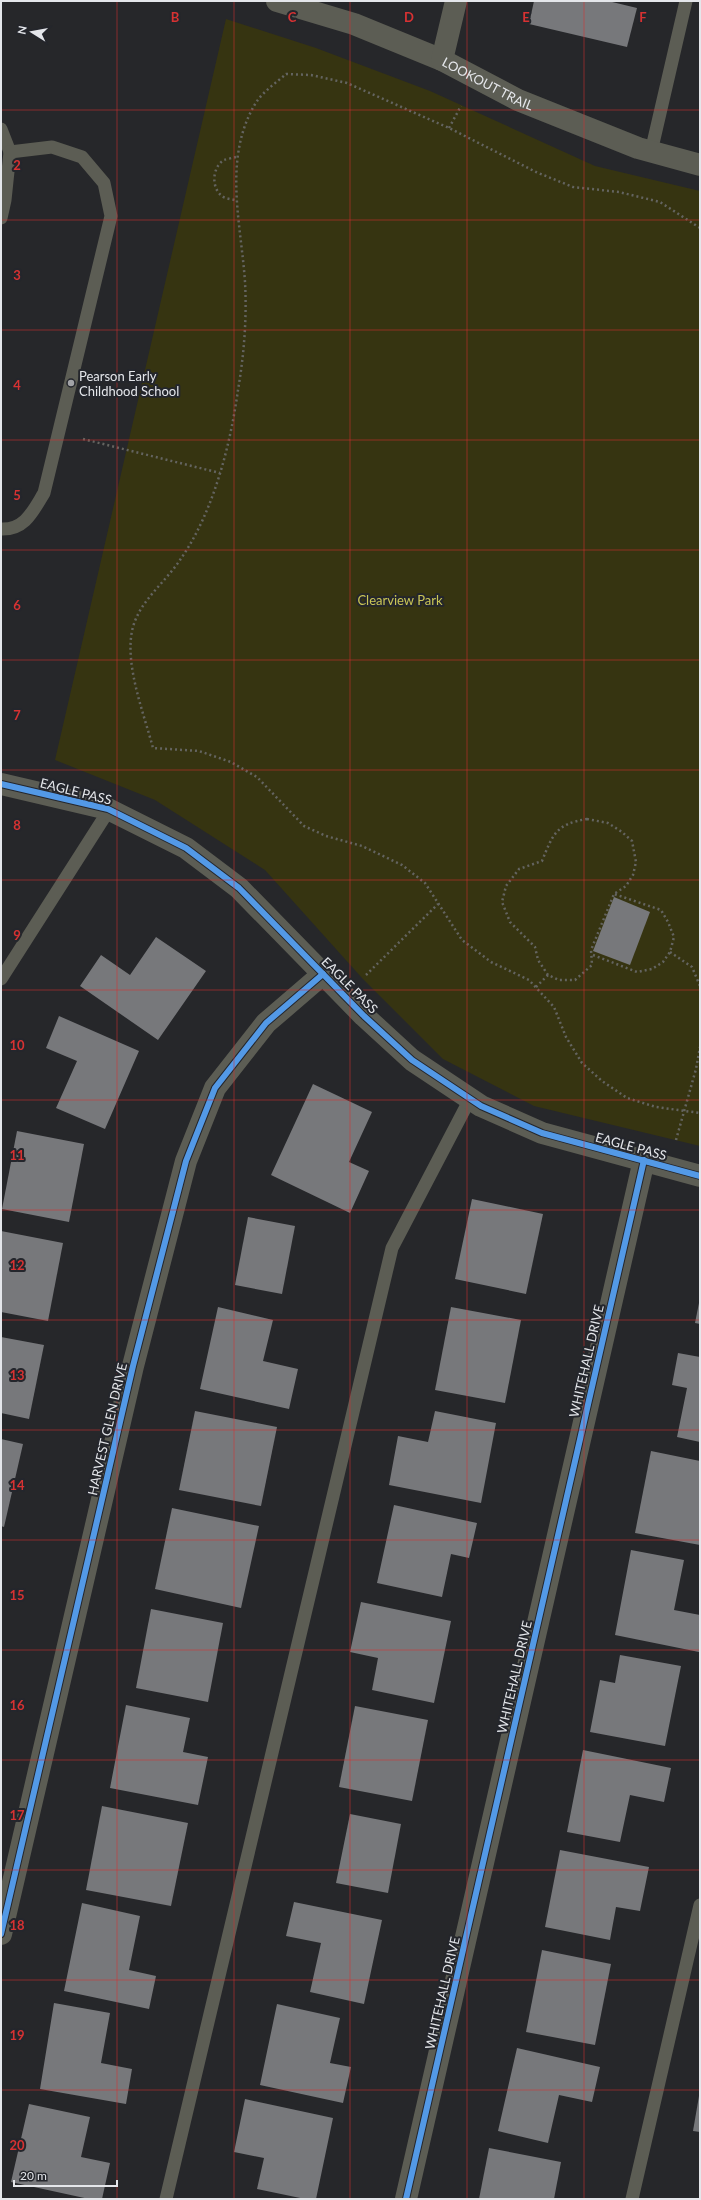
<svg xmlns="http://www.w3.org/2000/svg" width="701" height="2200" viewBox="0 0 701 2200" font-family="Lato,sans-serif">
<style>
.green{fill:#363411}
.building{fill:#77787b}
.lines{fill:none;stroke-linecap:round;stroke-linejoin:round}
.path{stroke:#646460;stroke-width:2.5;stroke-dasharray:2 3;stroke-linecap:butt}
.lane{stroke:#5c5d54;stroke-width:13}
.street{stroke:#5c5d54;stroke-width:22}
.cycleway-casing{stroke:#24262c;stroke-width:8}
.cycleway{stroke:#5399e6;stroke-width:6}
.grid{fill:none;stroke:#d73232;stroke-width:1;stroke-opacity:0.55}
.poi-dot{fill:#a2a3a7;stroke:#24262c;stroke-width:1.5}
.labels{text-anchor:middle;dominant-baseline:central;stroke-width:4;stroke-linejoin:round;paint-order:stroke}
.street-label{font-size:13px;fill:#e4e6ea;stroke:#24262c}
.poi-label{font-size:13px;fill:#e4e6ea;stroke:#24262c;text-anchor:start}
.park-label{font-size:13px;fill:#cbc656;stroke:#24262c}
.grid-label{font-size:13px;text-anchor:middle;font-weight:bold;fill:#d73232;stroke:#24262c;stroke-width:4;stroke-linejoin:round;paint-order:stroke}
</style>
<rect width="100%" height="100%" fill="#26272a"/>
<polygon class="green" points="226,19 316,48 430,91 595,166 700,191 700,1146 534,1106 443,1059 362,978 265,870 155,800 55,760"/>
<g class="building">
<polygon points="534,1 608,1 637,8 627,47 529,24"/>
<polygon points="614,897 650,912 630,965 593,951"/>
<polygon points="156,937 206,971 158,1040 80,986 101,955 130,975"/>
<polygon points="59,1016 139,1051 105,1129 56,1108 77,1061 46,1048"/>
<polygon points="313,1084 372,1112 349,1162 369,1171 350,1213 271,1175"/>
<polygon points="17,1131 84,1144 69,1222 2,1209"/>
<polygon points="472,1199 543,1214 526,1294 455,1279"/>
<polygon points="248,1217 295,1226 282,1294 235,1285"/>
<polygon points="1,1231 63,1243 48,1321 1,1312"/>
<polygon points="699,1303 700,1303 700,1324 695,1323"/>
<polygon points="218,1307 273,1320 263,1361 298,1369 289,1409 200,1389"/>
<polygon points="451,1307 521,1320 505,1403 435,1390"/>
<polygon points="1,1337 44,1345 29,1419 1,1413"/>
<polygon points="678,1353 700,1357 700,1442 677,1437 687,1388 672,1385"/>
<polygon points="195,1411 277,1427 261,1506 179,1490"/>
<polygon points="435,1411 496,1423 481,1503 389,1485 398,1436 428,1442"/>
<polygon points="1,1439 23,1444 4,1527 1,1526"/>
<polygon points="651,1451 700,1461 700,1545 635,1533"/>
<polygon points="394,1505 477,1523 469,1558 451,1554 442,1597 377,1583"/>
<polygon points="172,1508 259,1526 241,1608 155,1589"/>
<polygon points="631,1550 684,1560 674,1610 700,1615 699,1652 615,1635"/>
<polygon points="361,1602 451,1621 434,1703 372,1690 378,1658 350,1652"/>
<polygon points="151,1609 223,1623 208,1702 136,1688"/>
<polygon points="620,1655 681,1666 665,1746 590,1732 600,1680 615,1683"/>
<polygon points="126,1705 190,1718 183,1752 208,1757 198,1805 110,1788"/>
<polygon points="355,1706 428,1720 412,1801 339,1787"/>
<polygon points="583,1750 671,1768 664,1802 630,1795 620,1842 567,1832"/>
<polygon points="102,1806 188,1823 171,1906 86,1890"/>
<polygon points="350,1814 401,1824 388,1893 336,1883"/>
<polygon points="560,1850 649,1867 640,1911 616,1907 610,1940 545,1927"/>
<polygon points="294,1902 382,1920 364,2004 310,1992 321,1943 286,1936"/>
<polygon points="82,1903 140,1916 129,1970 156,1976 149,2009 64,1991"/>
<polygon points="542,1950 611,1964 595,2045 526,2032"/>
<polygon points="54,2003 110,2013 101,2063 132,2069 126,2104 40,2089"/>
<polygon points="277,2004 340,2018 330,2063 351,2067 343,2103 260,2085"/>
<polygon points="517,2048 600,2067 592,2102 559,2095 548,2143 498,2131"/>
<polygon points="699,2096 700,2096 700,2132 693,2131"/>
<polygon points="245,2099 333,2118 316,2199 305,2199 257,2189 264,2158 234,2152"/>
<polygon points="29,2104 90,2117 81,2157 110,2163 102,2199 89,2199 11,2182"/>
<polygon points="489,2148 561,2162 554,2199 479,2199"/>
</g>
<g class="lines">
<g class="path">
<polyline points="449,128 461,106"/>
<path d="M 236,157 C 232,158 227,159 224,160 C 212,167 211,188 222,196 C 225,199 233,199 237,201"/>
<path d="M 700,228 L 660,202 L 619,192 L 573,187 L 536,172 L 449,128 L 347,83 L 311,75 L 286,74 C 277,82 264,91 257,101 C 222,156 241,222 245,282 C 247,318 244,355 238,390 C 230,447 213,513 180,560 C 164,584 138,602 132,631 C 125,666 144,714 153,748 L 199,751 L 231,762 L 257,777 L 304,826 L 326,836 L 362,846 L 402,865 L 425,883 L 462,940 L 491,962 L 529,980 L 554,1007 L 566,1037 L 582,1063 L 602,1081 L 627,1098 L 656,1107 L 700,1113"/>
<polyline points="83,439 220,473"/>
<path d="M 587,819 L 608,823 L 622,832 L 632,841 L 636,862 L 633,875 L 626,886 L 614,894 L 591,950 L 592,965 L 575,980 L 559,980 L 548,975 L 538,960 L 535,947 L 510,922 L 502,902 L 506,886 L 519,869 L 542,861 C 553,834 556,824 587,819 Z"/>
<polyline points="670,952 692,967 700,986"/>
<polyline points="593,955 637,972 652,969 663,962 670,952 674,937 668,922 661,910 614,894"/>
<polyline points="366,975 438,904"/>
<polyline points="536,987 548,975"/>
<polyline points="676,1140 696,1069 700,1047"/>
</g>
<g class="lane">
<polyline points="1,129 10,152"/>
<polyline points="651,152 686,1"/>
<path d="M 1,218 L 5,200 L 10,152 L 52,147 L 82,157 L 104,183 L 111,216 L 44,493 C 33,511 25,530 1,529"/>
<polyline points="1,979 109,810"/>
<polyline points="166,2199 392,1248 470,1099"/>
<polyline points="632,2199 700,1905"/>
</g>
<g class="street">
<path id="s1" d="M 277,1 L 354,24 L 442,60 L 518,100 L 638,148 L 700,165"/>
<polyline points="442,60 456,1"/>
<polyline points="1,784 108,809 186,848 239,888 364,1016 412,1060 481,1106 542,1133 700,1176"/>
<polyline points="1,1934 133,1366 186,1161 215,1088 266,1023 323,974"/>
<polyline points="406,2199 644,1160"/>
</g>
<defs>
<g id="cycleway">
<polyline points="1,784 108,809 186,848 239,888 364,1016 412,1060 481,1106 542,1133 700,1176"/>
<polyline points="1,1934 133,1366 186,1161 215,1088 266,1023 323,974"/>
<polyline points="406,2199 644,1160"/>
</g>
</defs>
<use href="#cycleway" class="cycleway-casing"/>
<use href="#cycleway" class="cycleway"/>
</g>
<path class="grid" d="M 117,1 L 117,2199M 234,1 L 234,2199M 350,1 L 350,2199M 467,1 L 467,2199M 584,1 L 584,2199M 1,110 L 700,110M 1,220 L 700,220M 1,330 L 700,330M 1,440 L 700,440M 1,550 L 700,550M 1,660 L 700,660M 1,770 L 700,770M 1,880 L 700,880M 1,990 L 700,990M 1,1100 L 700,1100M 1,1210 L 700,1210M 1,1320 L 700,1320M 1,1430 L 700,1430M 1,1540 L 700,1540M 1,1650 L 700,1650M 1,1760 L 700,1760M 1,1870 L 700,1870M 1,1980 L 700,1980M 1,2090 L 700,2090"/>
<circle class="poi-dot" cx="71" cy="383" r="4"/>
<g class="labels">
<g class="street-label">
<text stroke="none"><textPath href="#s1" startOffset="227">LOOKOUT TRAIL</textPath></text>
<text transform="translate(76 791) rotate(14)">EAGLE PASS</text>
<text transform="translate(350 985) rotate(45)">EAGLE PASS</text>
<text transform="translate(631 1146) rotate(15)">EAGLE PASS</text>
<text transform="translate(586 1361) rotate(-77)">WHITEHALL DRIVE</text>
<text transform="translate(107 1429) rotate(-77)">HARVEST GLEN DRIVE</text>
<text transform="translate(514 1677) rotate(-77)">WHITEHALL DRIVE</text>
<text transform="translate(442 1993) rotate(-77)">WHITEHALL DRIVE</text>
</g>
<g class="poi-label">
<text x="79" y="376">Pearson Early<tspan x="79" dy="15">Childhood School</tspan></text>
</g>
<g class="park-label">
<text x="400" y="600">Clearview Park</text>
</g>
</g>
<g class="grid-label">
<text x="175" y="22">B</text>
<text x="292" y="22">C</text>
<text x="409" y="22">D</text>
<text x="526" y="22">E</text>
<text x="643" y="22">F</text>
<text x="17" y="170">2</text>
<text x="17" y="280">3</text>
<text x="17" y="390">4</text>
<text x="17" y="500">5</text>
<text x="17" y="610">6</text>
<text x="17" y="720">7</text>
<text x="17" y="830">8</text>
<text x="17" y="940">9</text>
<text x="17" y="1050">10</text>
<text x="17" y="1160">11</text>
<text x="17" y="1270">12</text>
<text x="17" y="1380">13</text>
<text x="17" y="1490">14</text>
<text x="17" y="1600">15</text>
<text x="17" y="1710">16</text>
<text x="17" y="1820">17</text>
<text x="17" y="1930">18</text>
<text x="17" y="2040">19</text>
<text x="17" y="2150">20</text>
</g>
<rect width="701" height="2200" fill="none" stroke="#e4e6ea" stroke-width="4"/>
<g transform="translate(32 32) rotate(281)" stroke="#24262c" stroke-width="3" paint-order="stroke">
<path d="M0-3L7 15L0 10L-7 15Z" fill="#e4e6ea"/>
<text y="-6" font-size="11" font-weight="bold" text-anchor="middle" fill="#e4e6ea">N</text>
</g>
<path d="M14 2180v6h103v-6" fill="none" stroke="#e4e6ea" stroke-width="2"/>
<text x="20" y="2180" font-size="12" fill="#e4e6ea" stroke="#24262c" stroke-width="3" paint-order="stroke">20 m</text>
</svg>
